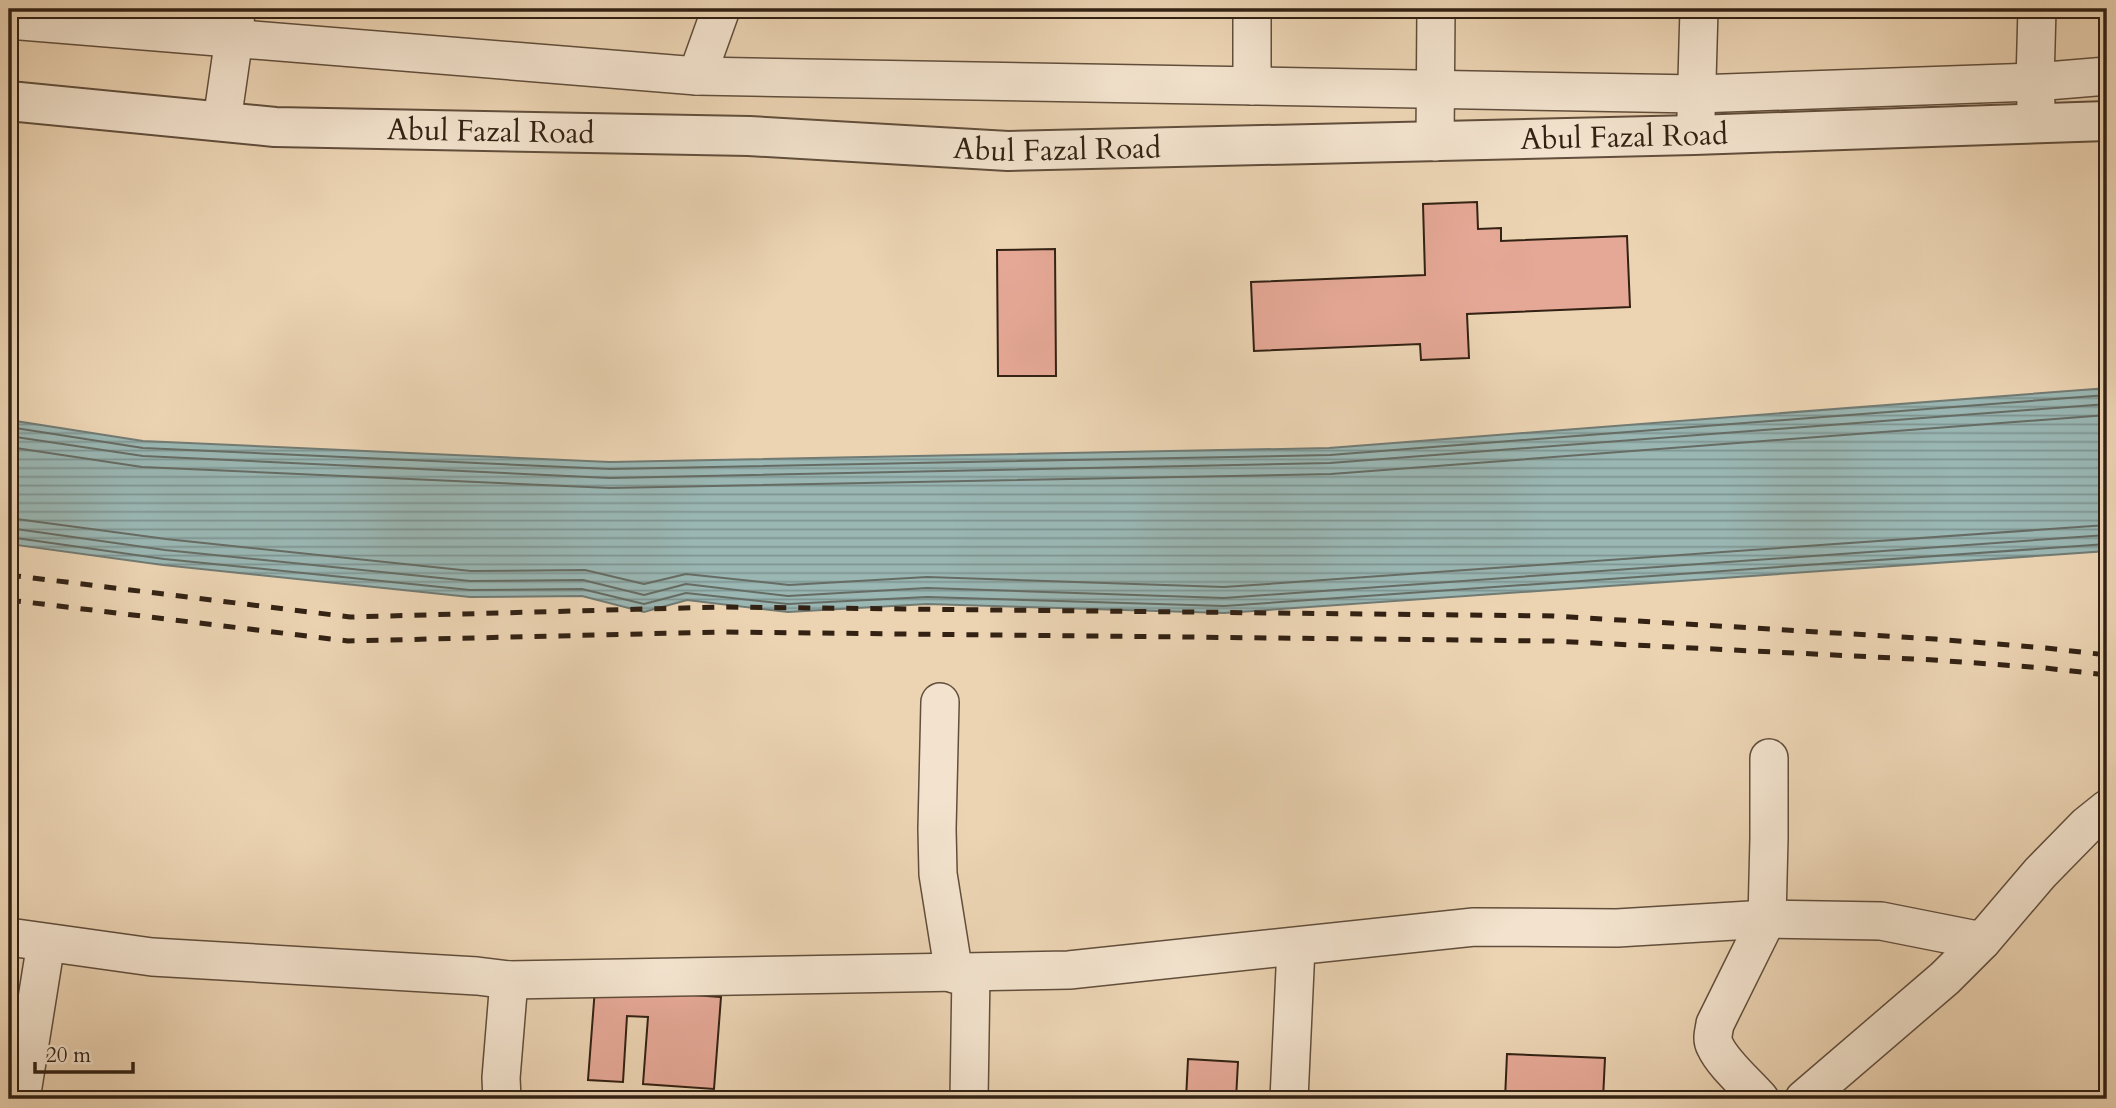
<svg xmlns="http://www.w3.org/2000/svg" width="2116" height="1108" viewBox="0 0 2116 1108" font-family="Cardo,serif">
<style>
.water{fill:url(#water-rules);stroke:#717b74;stroke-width:2}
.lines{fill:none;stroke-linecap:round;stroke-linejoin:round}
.shore{stroke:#666c64;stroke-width:2}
.building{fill:#e5a896;stroke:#332214;stroke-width:2}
.minor-casing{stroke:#614e3c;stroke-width:40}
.tertiary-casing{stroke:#614e3c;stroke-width:42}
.minor{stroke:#f3e3ce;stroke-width:37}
.tertiary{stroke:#f3e3ce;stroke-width:38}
.rail{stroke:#332214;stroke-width:5;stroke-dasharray:12 12;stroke-linecap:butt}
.labels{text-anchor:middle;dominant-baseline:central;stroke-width:6;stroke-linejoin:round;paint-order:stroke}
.street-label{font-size:30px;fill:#332214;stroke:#f3e3ce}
</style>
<defs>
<pattern id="water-rules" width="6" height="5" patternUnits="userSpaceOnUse" patternTransform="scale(1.75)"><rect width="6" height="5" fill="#9ab7b4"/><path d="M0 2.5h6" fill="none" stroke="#7e9491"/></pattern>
</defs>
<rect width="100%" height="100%" fill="#ecd4b3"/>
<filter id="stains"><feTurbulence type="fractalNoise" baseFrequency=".00286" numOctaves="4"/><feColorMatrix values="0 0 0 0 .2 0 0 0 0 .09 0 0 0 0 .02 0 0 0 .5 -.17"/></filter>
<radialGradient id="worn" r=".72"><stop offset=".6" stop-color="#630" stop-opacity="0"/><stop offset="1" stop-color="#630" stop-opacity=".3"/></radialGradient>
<polygon class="water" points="2107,388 2107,551 1224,613 927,604 788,612 687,600 644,612 582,596 470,597 163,565 9,544 9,420 143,441 610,462 1329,448"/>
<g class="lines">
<g class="shore">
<polyline points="9,427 143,448 610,469 1330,455 2107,395"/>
<polyline points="9,436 143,456 610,478 1330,463 2107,404"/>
<polyline points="9,447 142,467 610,488 1331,474 2107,415"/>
<polyline points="9,518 166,539 471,571 585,570 644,584 686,574 789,585 927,577 1224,587 2107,525"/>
<polyline points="9,528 165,550 470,581 583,580 644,595 686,584 788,596 927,588 1224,598 2107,535"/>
<polyline points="9,537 164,559 470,590 582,589 644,604 686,593 788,604 927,597 1224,606 2107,544"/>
</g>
</g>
<g class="building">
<polygon points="1477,202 1478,229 1501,228 1501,241 1627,236 1630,307 1467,314 1469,358 1421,360 1420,344 1254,351 1251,282 1425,275 1423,204"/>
<polygon points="1055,249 1056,376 998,376 997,250"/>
<polygon points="595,988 721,997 714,1089 643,1084 648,1017 627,1016 623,1082 588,1080"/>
<polygon points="1507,1054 1605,1058 1603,1099 1505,1099"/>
<polygon points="1188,1059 1238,1062 1236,1099 1186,1099"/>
</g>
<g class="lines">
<defs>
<g id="minor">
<polyline points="9,20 697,76 1697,94 2035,82 2107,76"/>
<polyline points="697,76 721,9"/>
<polyline points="1252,86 1252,9"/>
<polyline points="2036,106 2035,82 2037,9"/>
<polyline points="1696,116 1699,9"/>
<polyline points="222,121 234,38 236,9"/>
<polyline points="1435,142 1436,9"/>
<polyline points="940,702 937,829 938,874 954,974"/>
<polyline points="9,937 152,957 477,976 509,980 1069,970 1474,927 1617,928 1767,919 1881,921 1982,941"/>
<polyline points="21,1099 46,943"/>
<polyline points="502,1099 501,1078 509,980"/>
<polyline points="969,1099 971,973"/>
<polyline points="1289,1099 1296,947"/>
<path d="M 1760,1099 C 1747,1084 1723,1064 1715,1046 C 1711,1039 1714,1031 1715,1024 L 1767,919 L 1769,838 L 1769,758"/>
<polyline points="1804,1099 1945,978 1982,941 2040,873 2087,825 2107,809"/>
</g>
<g id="tertiary">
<path id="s1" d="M 9,101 L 275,127 L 749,136 L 1008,151 L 1694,135 L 2107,121"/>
</g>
</defs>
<use href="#minor" class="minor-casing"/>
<use href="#tertiary" class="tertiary-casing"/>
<use href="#minor" class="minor"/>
<use href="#tertiary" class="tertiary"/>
<g class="rail">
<polyline points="9,575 350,617 721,607 1554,616 1935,639 2046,648 2107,655"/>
<polyline points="9,600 348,641 721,632 1553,641 1934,660 2045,668 2107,675"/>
</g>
</g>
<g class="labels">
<g class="street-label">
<text stroke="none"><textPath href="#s1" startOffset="483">Abul Fazal Road</textPath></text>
<text stroke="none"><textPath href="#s1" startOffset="1617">Abul Fazal Road</textPath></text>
<text stroke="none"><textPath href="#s1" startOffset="1050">Abul Fazal Road</textPath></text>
</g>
</g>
<rect width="2116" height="1108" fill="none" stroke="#ecd4b3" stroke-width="35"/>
<rect x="10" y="10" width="2095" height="1087" fill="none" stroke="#332214" stroke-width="3.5"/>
<rect x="18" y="18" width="2081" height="1073" fill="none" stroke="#332214" stroke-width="2"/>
<path d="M35 1062v10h98v-10" fill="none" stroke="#332214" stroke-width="3.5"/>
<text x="46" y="1062" font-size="21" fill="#332214" stroke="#f3e3ce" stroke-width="5" paint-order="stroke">20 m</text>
<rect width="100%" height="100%" filter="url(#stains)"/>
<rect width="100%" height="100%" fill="url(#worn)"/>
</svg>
